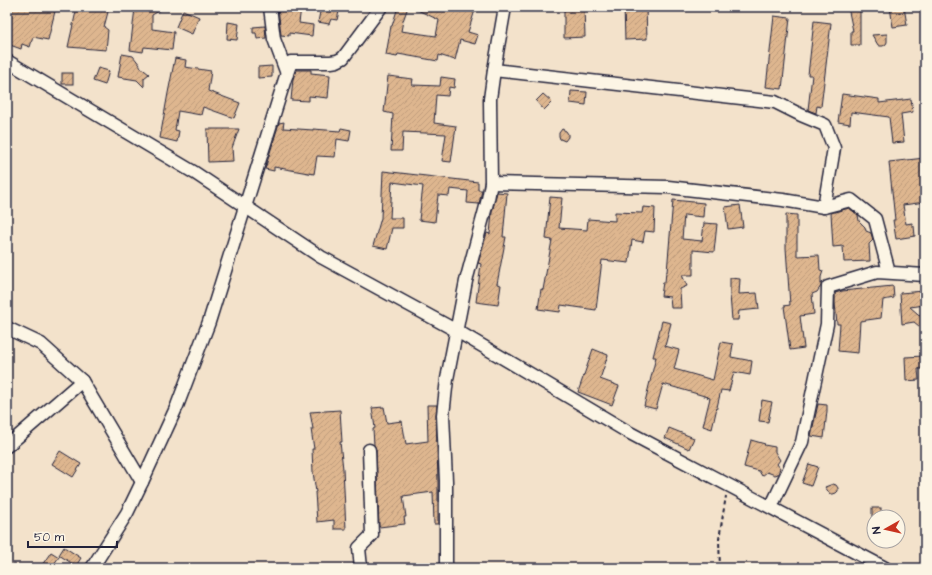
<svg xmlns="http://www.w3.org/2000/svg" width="932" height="575" viewBox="0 0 932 575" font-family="'Architects Daughter',sans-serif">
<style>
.building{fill:url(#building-hatch);stroke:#22223b}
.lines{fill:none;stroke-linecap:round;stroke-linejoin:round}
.street-casing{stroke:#22223b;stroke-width:15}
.path{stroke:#22223b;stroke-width:2;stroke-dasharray:4 3;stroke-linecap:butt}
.street{stroke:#fcf5e5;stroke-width:12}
</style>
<defs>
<pattern id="building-hatch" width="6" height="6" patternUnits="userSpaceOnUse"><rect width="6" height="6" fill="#deb68f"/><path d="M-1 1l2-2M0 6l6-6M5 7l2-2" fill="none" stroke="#be9c7c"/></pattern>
</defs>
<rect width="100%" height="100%" fill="#f3e2cb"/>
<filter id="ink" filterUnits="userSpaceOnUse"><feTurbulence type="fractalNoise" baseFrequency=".025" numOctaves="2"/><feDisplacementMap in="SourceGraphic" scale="8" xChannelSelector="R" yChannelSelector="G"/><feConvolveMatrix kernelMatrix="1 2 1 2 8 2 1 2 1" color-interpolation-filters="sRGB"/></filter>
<g filter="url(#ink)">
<g class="building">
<polygon points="7,7 56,7 48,40 33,37 30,47 22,44 21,49 10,45 11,42 7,41"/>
<polygon points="77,7 83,7 93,9 93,7 108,12 104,27 108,30 106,50 68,47"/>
<polygon points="166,7 152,15 152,29 174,32 172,50 144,47 143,52 130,50 135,8"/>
<polygon points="278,7 301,7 299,23 313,25 312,36 289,33 289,36 281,35"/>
<polygon points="321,7 340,7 337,20 331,19 329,24 318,22"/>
<polygon points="398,7 408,7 403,21 401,31 436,36 439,20 411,7 476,7 468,32 478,35 475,44 460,40 455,60 439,55 438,61 398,54 397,57 386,55 391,26 392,26"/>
<polygon points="564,7 584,7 585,37 564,38"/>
<polygon points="624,7 646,7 647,39 625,40"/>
<polygon points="848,7 860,7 860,45 851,45 851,31 853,31"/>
<polygon points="890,7 904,7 907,25 893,27"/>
<polygon points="183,10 199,17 192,34 176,27"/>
<polygon points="774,16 790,18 782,89 766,87"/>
<polygon points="814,21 831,23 821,107 817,106 816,113 808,110 812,75 808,75"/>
<polygon points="228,22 239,24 237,40 227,39"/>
<polygon points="265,26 266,38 257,39 256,33 253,33 253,27"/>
<polygon points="887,34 887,42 886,44 883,46 880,46 878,45 872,35"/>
<polygon points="122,54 133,56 140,65 140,67 149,74 144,78 144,87 137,80 118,77"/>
<polygon points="175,58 186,60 185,67 211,71 208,91 240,103 234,118 203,107 201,115 178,111 175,130 179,131 177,142 160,138 168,93"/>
<polygon points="272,66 272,77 258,78 258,67"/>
<polygon points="98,68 109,71 105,85 93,81"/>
<polygon points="296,70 311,70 311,73 330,75 328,98 309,96 309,101 291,100 293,79"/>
<rect x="62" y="73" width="11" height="11"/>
<polygon points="388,76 413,79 412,85 440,86 441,77 455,79 454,88 449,87 448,96 436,95 434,123 456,126 451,162 442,161 446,134 403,132 402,151 391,151 393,114 384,112"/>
<polygon points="571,91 587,92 586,105 570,103"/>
<polygon points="543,94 552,102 544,110 536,101"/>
<polygon points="842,94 879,99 879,103 911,99 913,112 901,114 904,142 892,143 889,117 851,112 850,124 838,122"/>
<polygon points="284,122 283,128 313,130 313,129 340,131 341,128 351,130 349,141 337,139 335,157 317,156 314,174 274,167 274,171 265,169 279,123"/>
<polygon points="207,129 239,129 232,148 233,161 208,162"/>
<polygon points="562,129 566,131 568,134 568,137 565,141 560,139 559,136 559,133"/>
<polygon points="925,158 925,202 903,205 906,224 912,223 912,226 914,226 915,236 896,239 893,220 895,220 889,162"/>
<polygon points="383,171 478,182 478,190 482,190 479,204 467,203 468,191 450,189 449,196 438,195 435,222 419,220 423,186 392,182 390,218 403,218 403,228 392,228 387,249 373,246 381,218"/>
<polygon points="497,192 507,193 503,237 506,237 497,284 501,285 498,305 476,302 481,264 478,263 487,233 490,234 492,212"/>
<polygon points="550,197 562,198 559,228 587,230 588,219 615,221 615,212 642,213 643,207 655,208 654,232 645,231 643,242 632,240 629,263 602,260 596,310 561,305 560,312 538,309 541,289 543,290 552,240 546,239"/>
<polygon points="673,200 704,203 703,217 684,215 682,239 702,241 704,223 717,224 714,252 693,250 693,275 682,275 687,286 680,289 681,308 671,308 670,297 661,296 663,282 665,282 666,272 667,272"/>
<polygon points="740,205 743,227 728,229 725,207"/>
<polygon points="849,208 858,215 859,221 865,227 866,231 871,233 873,240 869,244 870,261 844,262 843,246 833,247 831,213"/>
<polygon points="786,214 797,215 797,256 819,255 820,270 823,271 821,277 821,286 817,292 812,294 814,314 800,316 804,348 790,350 784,306 790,305 786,248"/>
<polygon points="730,278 740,279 739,294 757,293 759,309 739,311 738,320 732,320 730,295"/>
<polygon points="893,286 894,298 883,300 881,318 860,321 858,353 838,351 840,324 837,324 835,303 835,293 842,291"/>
<polygon points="924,291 925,305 910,307 925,320 925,331 914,322 902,324 900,293"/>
<polygon points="662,321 671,323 665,346 679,350 674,369 713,380 721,342 733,344 731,357 752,361 750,375 734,372 729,391 721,390 712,429 703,426 710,398 707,397 708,397 663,384 656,409 644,406 656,357 653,357"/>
<polygon points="593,349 608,355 600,379 619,386 612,405 578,392"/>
<polygon points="924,356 925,369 918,369 919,380 906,381 905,357"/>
<polygon points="762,400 772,402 768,422 759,421"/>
<polygon points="818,404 827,405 827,411 824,438 811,436"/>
<polygon points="427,405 437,405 436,415 438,481 438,524 434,524 433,492 403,496 406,517 404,517 405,524 379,527 376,450 374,445 373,429 375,428 372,408 384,407 387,423 402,421 406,444 428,441"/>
<polygon points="340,410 342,442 340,442 343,469 346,529 334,529 334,520 317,522 315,492 316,492 313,472 312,449 314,449 311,429 313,429 310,412"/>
<polygon points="669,428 694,438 689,449 665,438"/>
<polygon points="751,440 765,444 764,445 775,447 775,452 780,460 777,464 780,468 778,474 775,475 767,472 762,476 759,471 744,467"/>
<polygon points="60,451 81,464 73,477 52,464"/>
<polygon points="809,464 818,467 811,486 802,483"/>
<polygon points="833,484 836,485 838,488 838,491 836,493 833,494 830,494 825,487"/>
<rect x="872" y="508" width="9" height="9"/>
<polygon points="64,547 81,558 76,566 59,555"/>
<polygon points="51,552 59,557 51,568 40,568"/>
</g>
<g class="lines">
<defs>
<g id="street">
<polyline points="270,7 274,39 287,74"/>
<polyline points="7,61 195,173 321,257 457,331 542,381 628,432 885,568"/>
<polyline points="494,70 775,102 801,115 825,125 834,148 824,207"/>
<polyline points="491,183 668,187 783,200 824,207 851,200 875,219 889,272"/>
<polyline points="7,328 41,344 82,381 142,482"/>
<polyline points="7,446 82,381"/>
<polyline points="771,507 802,442 827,324 828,287 877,272 925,275"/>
<polyline points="92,568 127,513 142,482 177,406 209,322 285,79 291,62 331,62 337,61 343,58 381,7"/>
<polyline points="361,568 359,548 372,535 369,450"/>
<polyline points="446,568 446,481 443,415 447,379 466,281 488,199 491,183 490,99 494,70 505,7"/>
</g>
</defs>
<use href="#street" class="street-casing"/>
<polyline class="path" points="720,568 719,539 726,496"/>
<use href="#street" class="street"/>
</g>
</g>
<rect width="932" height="575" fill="none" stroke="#fcf5e5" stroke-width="24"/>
<rect x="12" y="12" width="908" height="551" fill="none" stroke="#22223b" stroke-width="1.5" filter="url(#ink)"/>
<g transform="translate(886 529) rotate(262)"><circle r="19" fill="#fcf5e5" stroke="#a5a1a1"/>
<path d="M0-3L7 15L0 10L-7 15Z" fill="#c8321e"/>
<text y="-6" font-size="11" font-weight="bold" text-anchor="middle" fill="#22223b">N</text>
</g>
<path d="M28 541v6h89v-6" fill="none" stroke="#22223b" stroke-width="2"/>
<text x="34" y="541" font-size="12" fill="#22223b" stroke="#fcf5e5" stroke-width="3" paint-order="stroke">50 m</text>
</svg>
